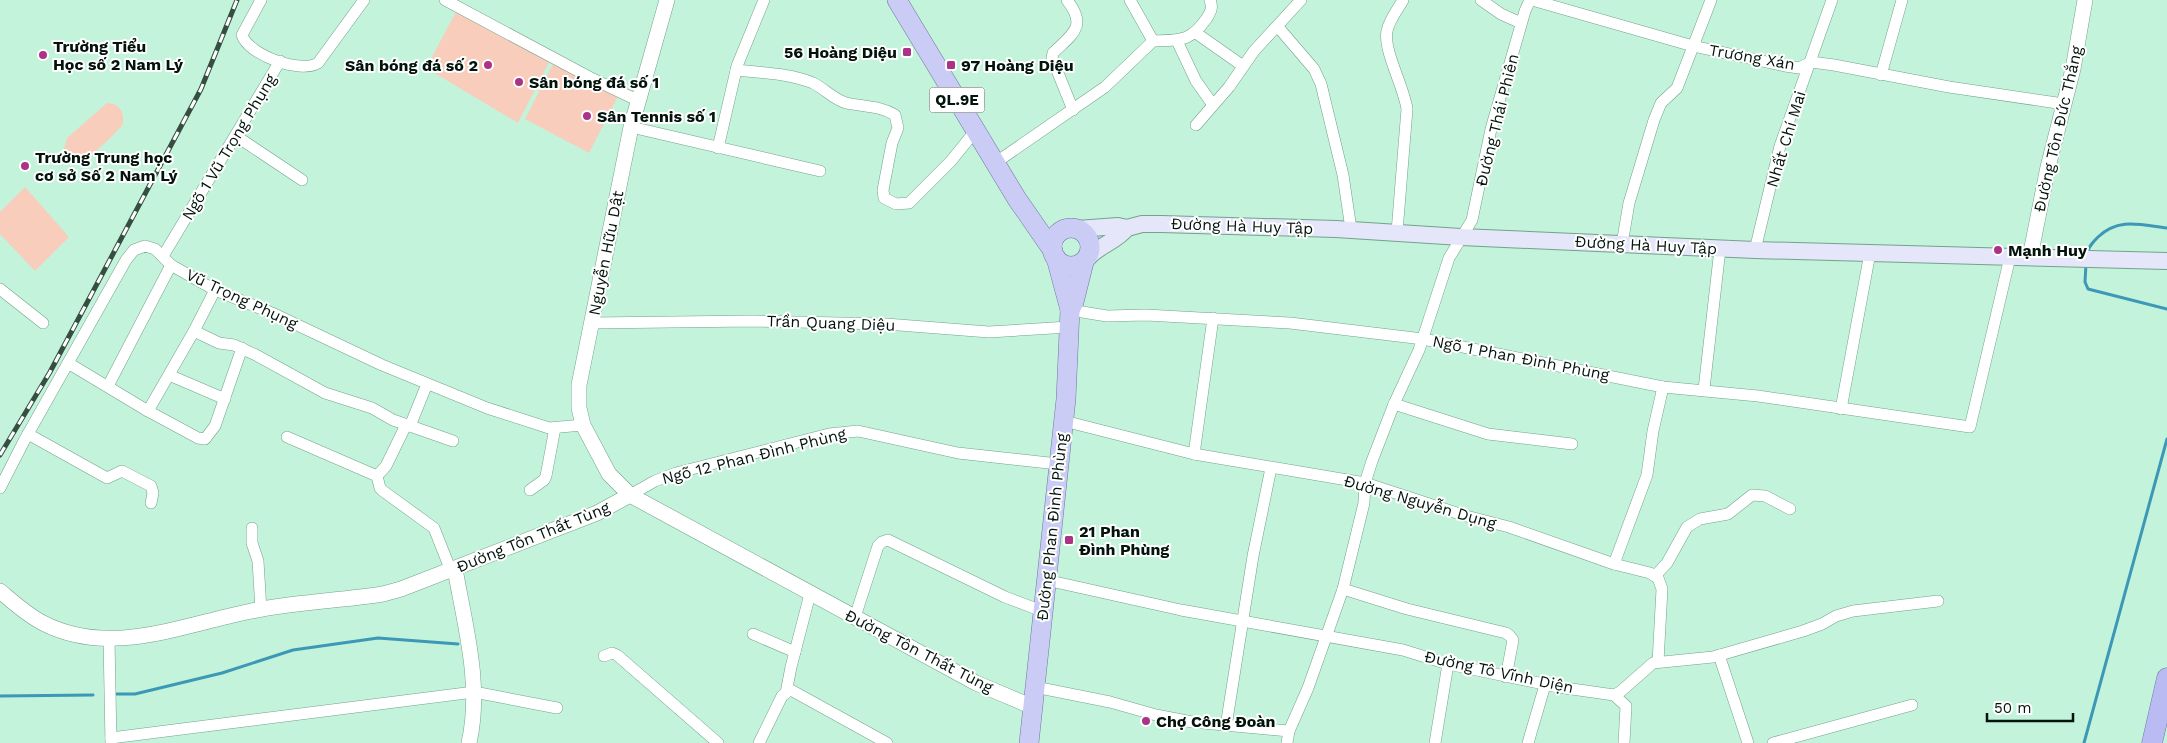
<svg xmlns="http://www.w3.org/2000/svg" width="2167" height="743" viewBox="0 0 2167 743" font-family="'Work Sans',sans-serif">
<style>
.pitch{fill:#f9cdbb}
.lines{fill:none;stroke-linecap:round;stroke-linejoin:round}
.stream{stroke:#3c98b6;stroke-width:3}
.minor-casing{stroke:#74a28c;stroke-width:12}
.tertiary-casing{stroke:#74a28c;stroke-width:16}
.secondary-casing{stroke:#74a28c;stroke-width:18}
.primary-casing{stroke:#6e769f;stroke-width:20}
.trunk-casing{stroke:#6e769f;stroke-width:21}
.minor{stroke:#fff;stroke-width:11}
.tertiary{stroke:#fff;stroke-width:15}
.secondary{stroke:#e5e6fa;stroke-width:16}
.primary{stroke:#cbccf5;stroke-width:19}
.trunk{stroke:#babbf2;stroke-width:20}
.rail-casing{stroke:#354e41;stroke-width:5}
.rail{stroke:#fff;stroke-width:3;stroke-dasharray:9;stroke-linecap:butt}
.poi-dot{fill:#ac3286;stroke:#fff;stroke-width:2}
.labels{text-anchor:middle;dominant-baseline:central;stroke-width:4;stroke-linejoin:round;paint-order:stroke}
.shield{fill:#fff;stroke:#4f5a55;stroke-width:1}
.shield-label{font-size:15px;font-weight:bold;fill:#03140c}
.poi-label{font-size:16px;font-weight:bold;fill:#03140c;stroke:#fff;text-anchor:start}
.street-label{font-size:16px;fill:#03140c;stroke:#fff}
</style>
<rect width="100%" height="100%" fill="#c3f3db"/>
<g class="pitch">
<polygon points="457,10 550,60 518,123 426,68"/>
<polygon points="554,62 618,96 589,153 525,119"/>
<path d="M 107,103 C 120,103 126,114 122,126 C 111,136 71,184 64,149 L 67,138 Z"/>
<polygon points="25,187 69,237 35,271 0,234 0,212"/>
</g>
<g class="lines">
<g class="stream">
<path d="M 2087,253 C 2089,246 2093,242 2098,237 C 2119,217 2141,225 2167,228"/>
<polyline points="2086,264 2085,282 2088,289 2167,309"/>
<polyline points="114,694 135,694 222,673 293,650 378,638 458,644"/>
<polyline points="0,696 93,695"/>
<polyline points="2084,743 2167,439"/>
</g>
<defs>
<g id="minor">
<path d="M 261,0 L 242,35 C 248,55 301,74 318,63 L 364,0"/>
<polyline points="445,0 593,79 637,100"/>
<path d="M 1067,0 C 1088,27 1072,34 1053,53 L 1052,58 L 1073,110"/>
<polyline points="1130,0 1153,41"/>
<polyline points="1481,0 1501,14 1521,23"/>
<polyline points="1532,0 1693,46 1785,66 1799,68 1811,62 1834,65 1949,87 2064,104"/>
<polyline points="1278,27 1314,69 1321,84 1343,175 1351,229"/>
<polyline points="1196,33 1243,66"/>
<polyline points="1177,41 1196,81 1213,105"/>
<path d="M 736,70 C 761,73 789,73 813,83 C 825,89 833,99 846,103 C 864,107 878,105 895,115 L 898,128 L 892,143 L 883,190 L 884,198 L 896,204 L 909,203 L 951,161 L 976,130"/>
<polyline points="1881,75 1902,0"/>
<polyline points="1196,125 1229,87 1254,51 1301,0"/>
<polyline points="631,127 820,171"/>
<polyline points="236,136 302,180"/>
<polyline points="718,148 737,66 764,0"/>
<path d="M 995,163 L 1105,87 L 1153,41 C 1181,40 1190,42 1207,18 C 1211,11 1213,8 1210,0"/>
<path d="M 1397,232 L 1407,109 C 1404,87 1383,50 1387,31 C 1389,20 1398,9 1403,0"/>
<polyline points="1622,244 1629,203 1654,120 1661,103 1677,88 1711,0"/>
<polyline points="1755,250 1780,146 1832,0"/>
<polyline points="163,256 280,61"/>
<polyline points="0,289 43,323"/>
<polyline points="1070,310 1107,316 1146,315 1290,323 1423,339 1663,387 1758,396 1970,427 2010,257"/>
<polyline points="592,323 752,321 886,324 989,332 1069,327"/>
<polyline points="194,331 219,343 234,345 256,355 325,393 372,408 393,420 453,441"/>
<polyline points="68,363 148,411 198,438 205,439 215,426 242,348"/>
<polyline points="169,375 225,399"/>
<polyline points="108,386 171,265"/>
<polyline points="1704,389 1720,249"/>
<polyline points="1394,404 1488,434 1572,444"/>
<polyline points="1841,409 1870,253"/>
<polyline points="148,411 194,331 215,290"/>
<polyline points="1064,421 1194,454 1365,483 1466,516 1509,527 1614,564 1650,573 1658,578 1662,589 1658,662"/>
<polyline points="410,426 427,384"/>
<polyline points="28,434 107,478 122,471 151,486 153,493 151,503"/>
<polyline points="287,437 377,476 386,466 406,425"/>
<polyline points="1194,454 1213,318"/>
<polyline points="377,476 380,488 383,491 434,528 451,571"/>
<polyline points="0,488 24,441 126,260 134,250 145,246 155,249 171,265 215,290 272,313 382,365 487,408 549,428 583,425"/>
<polyline points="530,490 544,480 546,476 555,428"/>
<polyline points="630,495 655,481 676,473 829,434 858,431 958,453 1058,464"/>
<polyline points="252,528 252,543 258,561 261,610"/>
<polyline points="1614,564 1647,475 1653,431 1663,387"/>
<polyline points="1655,576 1667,563 1687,527 1700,519 1728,514 1752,495 1765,496 1790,509"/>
<polyline points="1046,580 1181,610 1403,650 1448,664 1558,687 1614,695 1620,692 1653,663 1713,657 1803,631 1822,624 1836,616 1853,611 1938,601"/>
<polyline points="1343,589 1407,609 1506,633 1510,636 1513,640 1506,677"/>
<polyline points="855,617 878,546 882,542 888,540 1005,597 1042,611"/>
<polyline points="753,634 795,652"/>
<polyline points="109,639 111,743"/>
<polyline points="1719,655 1748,743"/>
<polyline points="604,656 612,653 617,655 718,743"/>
<polyline points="1035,687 1110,702 1156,715 1192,722 1289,731"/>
<polyline points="786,693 789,689 887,743"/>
<polyline points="1614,695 1626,706 1624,743"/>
<polyline points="1226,726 1253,556 1271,468"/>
<polyline points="111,738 474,692 557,708"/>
<polyline points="759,743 782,696 786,693 791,667 810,594"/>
<polyline points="1287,743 1289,731 1308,688 1343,589 1364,503 1365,483 1372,461 1394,404 1419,350 1449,258 1472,220 1491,129 1525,11 1530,0"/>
<polyline points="1435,743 1448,664"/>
<polyline points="1528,743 1545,685"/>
<polyline points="1773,743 1912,705"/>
</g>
<g id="tertiary">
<polyline points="667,0 631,127 579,385 579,408 583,425 609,474 630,495 976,683 1033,707"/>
<polyline points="2030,257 2048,167 2073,69 2085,0"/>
<path d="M 455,569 C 465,626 482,685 469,743"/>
<path d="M 0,591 C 13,602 27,615 43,623 C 109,657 179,626 247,612 C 291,602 338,601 383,594 L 401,589 L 597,513 L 630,495"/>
</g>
<g id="secondary">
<polyline points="1077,229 1118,226 1127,228 1142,224 1161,224 1336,229 1461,237 1755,250 2167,261"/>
<path d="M 1088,258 C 1099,245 1116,242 1127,228"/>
</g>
<g id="primary">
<polyline points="897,0 1017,199 1053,251"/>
<circle cx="1071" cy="247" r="19"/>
<polyline points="1070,310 1074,302 1084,262"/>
<polyline points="1029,743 1066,399 1070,310 1056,258"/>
</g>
<polyline id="trunk" points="2152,743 2167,678"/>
</defs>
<use href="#minor" class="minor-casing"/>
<use href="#tertiary" class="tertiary-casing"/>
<use href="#secondary" class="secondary-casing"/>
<use href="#primary" class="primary-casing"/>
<use href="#trunk" class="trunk-casing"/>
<use href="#minor" class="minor"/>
<use href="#tertiary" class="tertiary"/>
<use href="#secondary" class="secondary"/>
<use href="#primary" class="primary"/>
<use href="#trunk" class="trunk"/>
<defs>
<polyline id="rail" points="0,455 50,372 201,89 237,0"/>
</defs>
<use href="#rail" class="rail-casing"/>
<use href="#rail" class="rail"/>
</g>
<g class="poi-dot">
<rect x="902" y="47" width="10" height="10" rx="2.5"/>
<circle cx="43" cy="55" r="5"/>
<circle cx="488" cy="65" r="5"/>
<rect x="946" y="60" width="10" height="10" rx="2.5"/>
<circle cx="519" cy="82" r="5"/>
<circle cx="587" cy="116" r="5"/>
<circle cx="25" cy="166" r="5"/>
<circle cx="1998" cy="250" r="5"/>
<rect x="1064" y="535" width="10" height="10" rx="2.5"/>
<circle cx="1146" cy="721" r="5"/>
</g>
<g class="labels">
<rect class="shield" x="929.5" y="87.5" width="55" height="25" rx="4"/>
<g class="shield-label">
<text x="957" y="100">QL.9E</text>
</g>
<g class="poi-label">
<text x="53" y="46">Trường Tiểu<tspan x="53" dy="18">Học số 2 Nam Lý</tspan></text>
<text x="897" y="52" text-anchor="end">56 Hoàng Diệu</text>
<text x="478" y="65" text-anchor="end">Sân bóng đá số 2</text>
<text x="961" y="65">97 Hoàng Diệu</text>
<text x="529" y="82">Sân bóng đá số 1</text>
<text x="597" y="116">Sân Tennis số 1</text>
<text x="35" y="157">Trường Trung học<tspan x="35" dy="18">cơ sở Số 2 Nam Lý</tspan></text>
<text x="2008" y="250">Mạnh Huy</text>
<text x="1079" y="531">21 Phan<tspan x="1079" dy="18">Đình Phùng</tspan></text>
<text x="1156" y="721">Chợ Công Đoàn</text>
</g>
<g class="street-label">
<text transform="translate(1752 57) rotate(10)">Trương Xán</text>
<text transform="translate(1497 120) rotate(-76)">Đường Thái Phiên</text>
<text transform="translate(2058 129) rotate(-77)">Đường Tôn Đức Thắng</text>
<text transform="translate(1786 139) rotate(-73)">Nhất Chí Mai</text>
<text transform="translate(229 147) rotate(-59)">Ngõ 1 Vũ Trọng Phụng</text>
<text transform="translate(1242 226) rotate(2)">Đường Hà Huy Tập</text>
<text transform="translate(1646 245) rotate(3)">Đường Hà Huy Tập</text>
<text transform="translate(606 253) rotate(-79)">Nguyễn Hữu Dật</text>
<text transform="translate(242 299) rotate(25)">Vũ Trọng Phụng</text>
<text transform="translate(831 323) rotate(2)">Trần Quang Diệu</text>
<text transform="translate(1521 358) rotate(11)">Ngõ 1 Phan Đình Phùng</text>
<text transform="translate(754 456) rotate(-14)">Ngõ 12 Phan Đình Phùng</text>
<text transform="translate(1420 502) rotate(16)">Đường Nguyễn Dụng</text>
<text transform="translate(1052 527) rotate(-84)">Đường Phan Đình Phùng</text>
<text transform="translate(533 537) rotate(-22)">Đường Tôn Thất Tùng</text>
<text transform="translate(919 651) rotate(27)">Đường Tôn Thất Tùng</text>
<text transform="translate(1499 672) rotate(12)">Đường Tô Vĩnh Diện</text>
</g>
</g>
<path d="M1987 713v8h86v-8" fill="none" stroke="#03140c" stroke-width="2.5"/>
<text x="1994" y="713" font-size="15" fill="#03140c" stroke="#ffffff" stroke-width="4" paint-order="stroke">50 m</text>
</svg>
